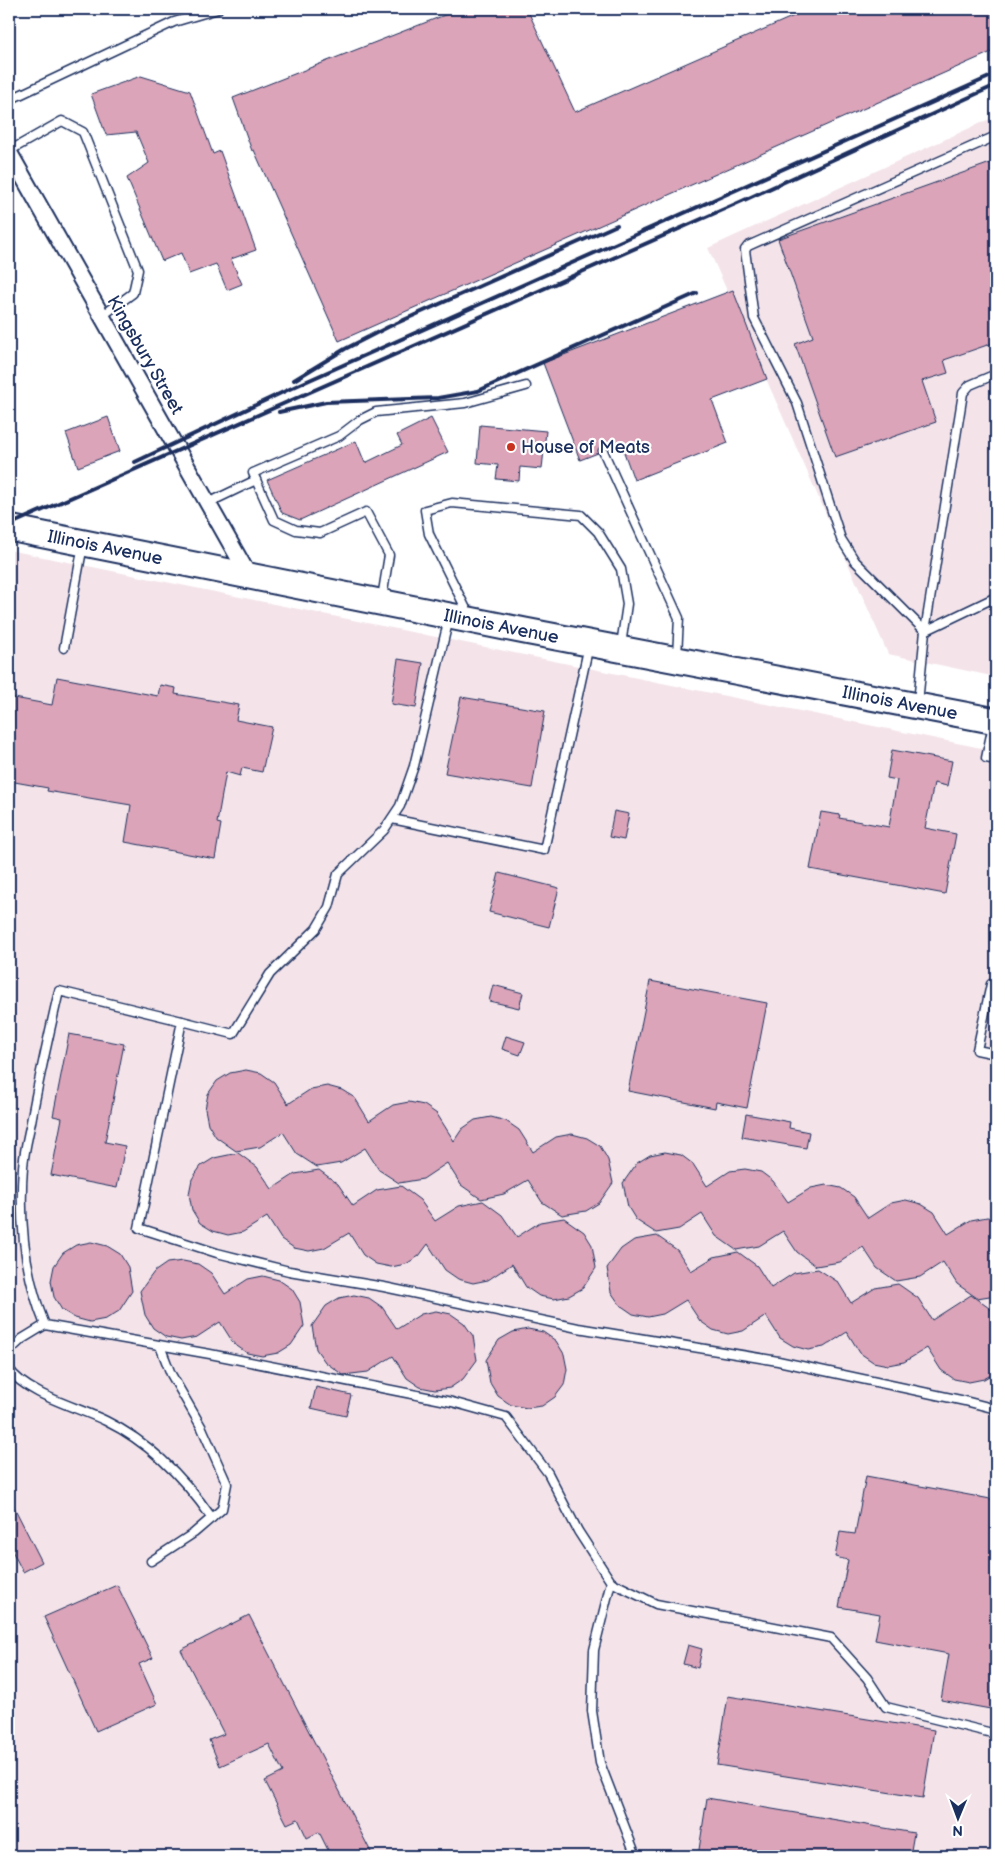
<svg xmlns="http://www.w3.org/2000/svg" width="1005" height="1865" viewBox="0 0 1005 1865" font-family="'Balsamiq Sans',sans-serif">
<style>
.built{fill:#f4e4ea}
.building{fill:#dba4b8;stroke:#1b2f5e}
.lines{fill:none;stroke-linecap:round;stroke-linejoin:round}
.service-casing{stroke:#1b2f5e;stroke-width:11}
.minor-casing{stroke:#1b2f5e;stroke-width:19}
.primary-casing{stroke:#1b2f5e;stroke-width:29}
.service{stroke:#fff;stroke-width:8}
.minor{stroke:#fff;stroke-width:15}
.primary{stroke:#fff;stroke-width:25}
.rail{stroke:#1b2f5e;stroke-width:4}
.poi-dot{fill:#c8321e;stroke:#fff;stroke-width:2}
.labels{text-anchor:middle;dominant-baseline:central;stroke-width:4.5;stroke-linejoin:round;paint-order:stroke}
.street-label{font-size:18px;fill:#1b2f5e;stroke:#fff}
.poi-label{font-size:18px;fill:#1b2f5e;stroke:#fff;text-anchor:start}
</style>
<rect width="100%" height="100%" fill="#fff"/>
<filter id="ink" filterUnits="userSpaceOnUse"><feTurbulence type="fractalNoise" baseFrequency=".02" numOctaves="2"/><feDisplacementMap in="SourceGraphic" scale="10" xChannelSelector="R" yChannelSelector="G"/><feConvolveMatrix kernelMatrix="1 2 1 2 8 2 1 2 1" color-interpolation-filters="sRGB"/></filter>
<g filter="url(#ink)">
<g class="built">
<polygon points="996,116 996,677 888,654 708,248"/>
<polygon points="9,550 996,751 996,1856 9,1856"/>
</g>
<g class="building">
<polygon points="460,9 527,9 575,112 810,9 996,9 996,50 339,341 254,150 252,151 233,98"/>
<polygon points="141,76 190,91 213,154 220,151 256,250 231,259 242,284 227,290 216,264 189,274 181,253 162,261 127,178 149,163 136,132 106,135 91,94"/>
<polygon points="996,161 996,342 944,360 948,373 922,381 936,422 835,457 795,344 813,337 778,239"/>
<polygon points="733,290 767,379 712,400 728,443 634,480 621,444 608,449 601,446 598,453 580,460 543,363"/>
<polygon points="108,417 120,451 78,467 66,433"/>
<polygon points="431,418 448,452 300,520 282,513 267,480 356,441 365,463 402,445 397,435"/>
<polygon points="480,425 546,431 542,469 520,467 519,481 496,479 498,465 477,463"/>
<polygon points="398,659 423,663 416,708 391,704"/>
<polygon points="57,677 158,696 160,685 176,688 175,694 239,705 236,720 272,727 262,772 242,768 240,776 226,772 217,823 221,824 215,859 125,842 131,805 47,791 48,788 9,781 9,697 52,705"/>
<polygon points="461,697 545,711 532,788 445,773"/>
<polygon points="892,750 952,761 947,786 934,783 925,828 956,834 945,894 810,869 821,812 840,815 839,818 889,827 897,780 887,778"/>
<polygon points="614,811 629,814 624,840 609,837"/>
<polygon points="499,873 559,888 549,927 489,912"/>
<polygon points="650,981 767,1003 747,1108 716,1102 715,1108 628,1091"/>
<polygon points="493,985 523,993 519,1008 489,1001"/>
<polygon points="69,1034 124,1044 105,1142 125,1146 117,1188 51,1175 62,1118 53,1116"/>
<polygon points="506,1036 525,1042 520,1055 502,1049"/>
<polygon points="246,1070 261,1073 274,1082 288,1104 311,1089 327,1086 342,1090 355,1098 369,1121 393,1105 409,1102 424,1105 437,1114 454,1141 462,1129 475,1120 491,1117 506,1121 519,1130 533,1152 556,1137 572,1134 587,1138 600,1146 608,1160 613,1183 599,1203 586,1211 562,1215 542,1202 528,1180 504,1194 481,1199 461,1185 447,1163 423,1179 399,1183 379,1170 365,1148 341,1163 317,1167 297,1154 283,1132 260,1147 236,1151 216,1137 208,1124 205,1109 208,1094 217,1081 230,1073"/>
<polygon points="746,1114 790,1122 789,1128 809,1132 806,1148 742,1137"/>
<polygon points="665,1152 681,1155 693,1164 707,1186 730,1171 745,1169 761,1172 773,1181 788,1202 811,1188 826,1185 841,1188 854,1197 868,1218 891,1203 906,1200 921,1204 934,1212 948,1234 971,1220 987,1217 996,1219 996,1295 977,1298 957,1284 943,1262 920,1277 896,1281 877,1268 863,1247 840,1262 816,1266 797,1252 783,1231 759,1246 736,1250 716,1236 702,1214 679,1229 656,1233 636,1220 628,1207 623,1183 637,1163 650,1155"/>
<polygon points="238,1153 257,1167 272,1189 295,1174 319,1170 338,1184 353,1206 377,1190 401,1186 420,1200 435,1221 459,1206 483,1201 502,1215 517,1237 540,1222 564,1218 584,1232 592,1245 596,1268 583,1288 569,1296 554,1299 539,1296 526,1287 512,1264 488,1280 473,1283 458,1279 445,1270 428,1244 419,1256 406,1264 391,1267 376,1264 363,1255 349,1233 324,1248 309,1251 294,1248 281,1239 267,1217 243,1232 228,1235 213,1231 200,1223 192,1210 189,1194 192,1179 201,1166 214,1158"/>
<polygon points="657,1236 677,1250 691,1271 714,1257 738,1252 757,1266 771,1288 794,1273 818,1269 838,1282 851,1303 875,1288 898,1284 918,1298 932,1320 971,1295 996,1313 996,1372 984,1379 969,1382 954,1379 941,1370 927,1348 904,1362 888,1365 873,1362 860,1353 847,1332 824,1347 808,1350 793,1346 780,1338 766,1316 743,1331 728,1334 713,1330 700,1321 686,1300 663,1314 648,1317 633,1314 620,1305 611,1292 607,1268 621,1249 634,1240"/>
<polygon points="91,1242 107,1246 120,1254 128,1267 132,1291 119,1311 106,1319 90,1322 75,1318 62,1310 54,1297 51,1281 54,1266 63,1253 76,1245"/>
<polygon points="183,1261 198,1264 211,1273 225,1294 248,1279 263,1276 279,1280 292,1289 300,1302 304,1326 291,1345 278,1353 262,1356 247,1353 234,1344 220,1322 197,1337 181,1340 166,1337 153,1328 145,1315 140,1291 154,1272 167,1263"/>
<polygon points="354,1295 369,1298 382,1307 397,1329 421,1314 436,1311 451,1314 464,1323 473,1336 477,1360 463,1379 450,1388 435,1390 420,1387 407,1378 393,1356 368,1372 343,1375 325,1362 316,1349 312,1326 326,1306 339,1298"/>
<polygon points="528,1329 543,1332 556,1341 564,1354 567,1369 564,1385 555,1397 542,1406 527,1408 511,1405 498,1396 490,1383 486,1360 499,1340 513,1332"/>
<polygon points="316,1387 351,1395 346,1416 311,1408"/>
<polygon points="866,1476 996,1500 996,1710 941,1700 949,1654 875,1640 880,1614 839,1607 848,1560 835,1557 840,1532 855,1534"/>
<polygon points="9,1497 42,1562 23,1572 9,1545"/>
<polygon points="117,1585 153,1658 139,1664 157,1704 96,1731 44,1617"/>
<polygon points="249,1615 373,1856 331,1856 319,1832 307,1838 298,1819 287,1824 265,1781 283,1772 269,1744 220,1766 209,1740 224,1734 181,1650"/>
<polygon points="688,1645 702,1649 698,1668 683,1664"/>
<polygon points="728,1696 934,1730 923,1798 717,1765"/>
<polygon points="707,1798 914,1833 910,1856 698,1856"/>
</g>
<g class="lines">
<defs>
<g id="service">
<polyline points="9,100 174,22 218,9"/>
<polyline points="9,151 62,121 83,132 138,270 133,293 102,316"/>
<polyline points="603,451 679,618 677,656"/>
<polyline points="256,480 253,473 339,436 360,420 376,412 465,403 526,386"/>
<polyline points="208,503 256,480 274,520 296,530 320,533 366,512 389,555 382,598"/>
<polyline points="469,615 429,534 425,510 452,503 581,515 598,532 621,569 627,604 621,645"/>
<polyline points="925,631 963,393 970,385 996,374"/>
<polyline points="925,631 996,597"/>
<polyline points="64,648 83,545"/>
<polyline points="918,703 925,631 855,561 841,539 797,403 754,318 745,250 748,246 996,136"/>
<polyline points="993,725 986,758 996,760"/>
<polyline points="392,819 544,850 589,645"/>
<polyline points="996,985 991,984 977,1050 996,1054"/>
<polyline points="182,1021 233,1034 270,974 316,929 329,907 338,874 384,830 400,806 414,766 449,618"/>
<polyline points="9,1351 22,1339 45,1325"/>
<path d="M 9,1369 C 27,1395 78,1407 106,1421 C 149,1442 185,1479 212,1518"/>
<path d="M 996,1409 L 965,1401 L 778,1361 L 578,1328 L 384,1287 L 289,1271 L 217,1253 L 139,1228 L 182,1021 L 59,991 C 49,1034 39,1078 31,1122 C 28,1137 24,1152 23,1167 C 19,1220 25,1276 45,1325 L 210,1354 L 452,1402 L 506,1417 L 548,1473 L 578,1531 L 611,1582 L 656,1604 L 831,1638 L 867,1678 L 886,1707 L 996,1734"/>
<polyline points="151,1561 194,1533 222,1509 227,1484 202,1428 171,1374 160,1346"/>
<polyline points="611,1582 594,1650 592,1711 600,1763 636,1856"/>
</g>
<polyline id="minor" points="9,152 249,576"/>
<g id="primary">
<path id="s1" d="M 9,528 L 525,631 L 996,721"/>
</g>
</defs>
<use href="#service" class="service-casing"/>
<use href="#minor" class="minor-casing"/>
<use href="#primary" class="primary-casing"/>
<use href="#service" class="service"/>
<use href="#minor" class="minor"/>
<use href="#primary" class="primary"/>
<g class="rail">
<polyline points="294,380 345,349 388,327 617,225"/>
<polyline points="279,412 326,402 438,398 478,391 697,293"/>
<polyline points="135,462 296,386 996,74"/>
<polyline points="9,525 740,202 996,85"/>
</g>
</g>
</g>
<circle class="poi-dot" cx="511" cy="447" r="5"/>
<g class="labels">
<g class="street-label">
<text transform="translate(145 355) rotate(60)">Kingsbury Street</text>
<text stroke="none"><textPath href="#s1" startOffset="98">Illinois Avenue</textPath></text>
<text stroke="none"><textPath href="#s1" startOffset="502">Illinois Avenue</textPath></text>
<text stroke="none"><textPath href="#s1" startOffset="908">Illinois Avenue</textPath></text>
</g>
<g class="poi-label">
<text x="521" y="447">House of Meats</text>
</g>
</g>
<rect width="1005" height="1865" fill="none" stroke="#fff" stroke-width="30"/>
<rect x="15" y="15" width="975" height="1835" fill="none" stroke="#1b2f5e" stroke-width="2" filter="url(#ink)"/>
<g transform="translate(958 1818) rotate(181)" stroke="#ffffff" stroke-width="4" paint-order="stroke">
<path d="M0-4L9 19L0 12L-9 19Z" fill="#1b2f5e"/>
<text y="-8" font-size="14" font-weight="bold" text-anchor="middle" fill="#1b2f5e">N</text>
</g>
</svg>
